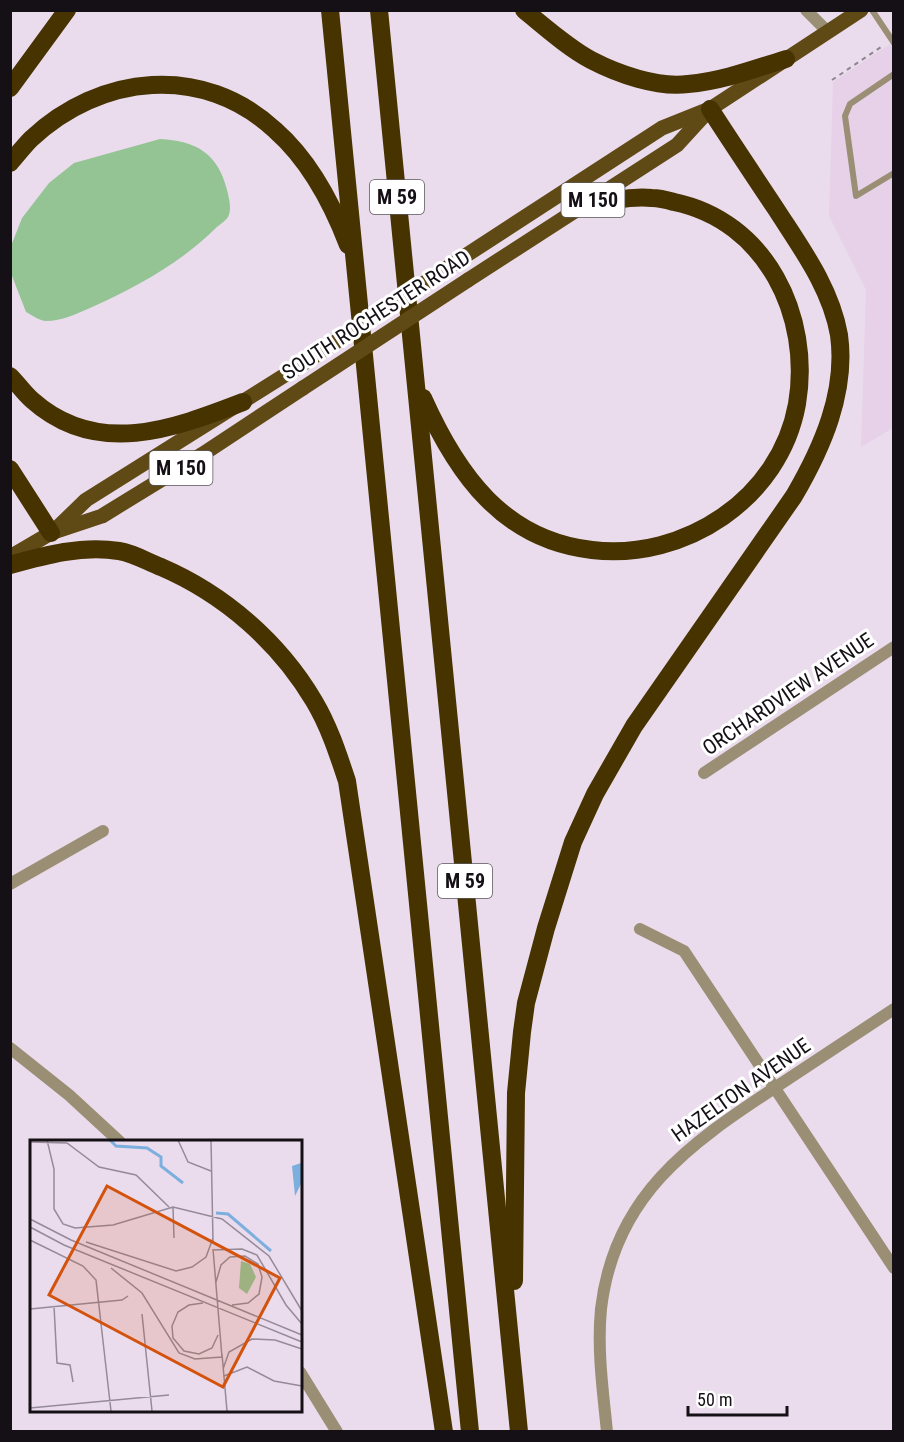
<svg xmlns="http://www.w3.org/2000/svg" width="904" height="1442" viewBox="0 0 904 1442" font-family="'Roboto Condensed',sans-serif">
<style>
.built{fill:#e6d1e8}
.green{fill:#94c494}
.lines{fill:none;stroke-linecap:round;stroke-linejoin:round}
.path{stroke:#8f8490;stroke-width:2;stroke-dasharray:4.5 4.5;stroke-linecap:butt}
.lane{stroke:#9a8f75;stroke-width:6}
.street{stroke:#9a8f75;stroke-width:12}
.primary{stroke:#5f4a16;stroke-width:15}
.highway{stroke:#463300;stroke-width:18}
.primary-bridge{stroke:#5f4a16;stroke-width:15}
.labels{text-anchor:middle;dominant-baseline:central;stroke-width:6;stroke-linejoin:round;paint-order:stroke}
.shield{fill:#fff;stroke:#5b585b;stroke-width:1.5}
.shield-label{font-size:20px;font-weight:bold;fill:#151015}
.street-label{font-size:21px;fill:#151015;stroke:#fff}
.inset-river{fill:none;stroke:#7dafde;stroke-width:3}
.inset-road{fill:none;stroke:#958a97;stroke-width:1.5}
.view{fill:#d3520d;fill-opacity:0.15;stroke:#d3520d;stroke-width:3}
.inset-edge{fill:none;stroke:#151015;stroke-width:3}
</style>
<rect width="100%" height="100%" fill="#ebdced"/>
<polygon class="built" points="893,42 893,428 861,447 866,290 829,216 833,82"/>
<path class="green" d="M 160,139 C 196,141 218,153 227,190 C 229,198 232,209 228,217 C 226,220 221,224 218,226 C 181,263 137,287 90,308 C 76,314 62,321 46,321 C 40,321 32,315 26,312 L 12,276 L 11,246 L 22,218 L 49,183 L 74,163 Z"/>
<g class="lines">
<polyline class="path" points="832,80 884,45"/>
<g class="lane">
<polyline points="872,10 894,43"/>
<polyline points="894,74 850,104 845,116 856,196 894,173"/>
</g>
<g class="street">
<polyline points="806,10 828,32"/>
<polyline points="704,773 894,647"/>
<polyline points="10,884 103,831"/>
<polyline points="640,929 684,951 894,1268"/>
<polyline points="10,1048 69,1095 120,1142"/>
<polyline points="300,1372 337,1432"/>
<path d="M 607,1432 C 603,1391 597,1350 601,1309 C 614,1196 689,1144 776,1087 C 815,1061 854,1035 894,1009"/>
</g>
<g class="primary">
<polyline points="465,256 662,128 707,110"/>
<polyline points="468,280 677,145 710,109 861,10"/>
<polyline points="55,530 86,500 301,365"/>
<polyline points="10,557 51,533 102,516 203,454 303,388"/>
</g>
<g class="highway">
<polyline points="330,10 470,1432"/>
<polyline points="379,10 519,1432"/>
<path d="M 524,10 C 545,27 567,47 591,60 C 618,74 657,88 688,84 C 722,81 754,69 786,59"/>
<polyline points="10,88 67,10"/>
<path d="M 10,163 C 17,155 24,146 31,139 C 100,74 203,63 275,130 C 309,160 332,203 348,245"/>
<path d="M 10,376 C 18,384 24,393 32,400 C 97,458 173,429 243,402"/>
<path d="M 423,398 C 457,474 503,540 592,550 C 684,561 780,499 797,404 C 812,316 766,221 674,202 C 667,200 659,198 652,198 C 627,196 604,202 581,208"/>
<polyline points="10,469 51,533"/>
<path d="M 10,565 C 46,555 82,545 119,551 C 133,553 148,562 161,567 C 224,594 279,642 314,701 C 329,726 338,754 347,781 L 444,1432"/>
<path d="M 514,1281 L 516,1093 L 522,1032 L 526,1003 L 546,928 L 573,842 L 595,794 L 634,726 L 794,496 C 822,448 847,392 839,335 C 831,288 801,248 776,209 C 754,176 732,143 710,109"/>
</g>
<g class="primary-bridge">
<polyline points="301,365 465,256"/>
<polyline points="303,388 468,280"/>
</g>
</g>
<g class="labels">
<g class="shield">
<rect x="370" y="180" width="54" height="34" rx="4.5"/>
<rect x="561.5" y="183" width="63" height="34" rx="4.5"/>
<rect x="149.5" y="451" width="63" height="34" rx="4.5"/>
<rect x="438" y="864" width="54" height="34" rx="4.5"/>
</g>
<g class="shield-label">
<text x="397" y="197">M 59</text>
<text x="593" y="200">M 150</text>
<text x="181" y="468">M 150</text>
<text x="465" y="881">M 59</text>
</g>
<g class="street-label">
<text transform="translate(376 315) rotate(-33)">SOUTH ROCHESTER ROAD</text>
<text transform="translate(788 694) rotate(-34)">ORCHARDVIEW AVENUE</text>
<text transform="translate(741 1090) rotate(-35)">HAZELTON AVENUE</text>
</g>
</g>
<g transform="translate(30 1140)">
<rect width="272" height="272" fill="#ebdced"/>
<path d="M 211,121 L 220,124 L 226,137 L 217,154 L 209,148 Z" fill="#94c494"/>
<path d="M 271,23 L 271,44 L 265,56 L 262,26 Z" fill="#7dafde"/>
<path class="inset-river" d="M 80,0 L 86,6 L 117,8 L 131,17 L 131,26 L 153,43M 186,73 L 198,74 L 241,111"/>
<path class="inset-road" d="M 17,0 L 24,29 L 24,69 L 33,84 L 45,88 L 83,85 L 143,67 L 192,79 L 239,116 L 272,171M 148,0 L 158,22 L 181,31M 181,0 L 183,101M 0,2 L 37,3 L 69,27 L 106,35 L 139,67M 143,67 L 144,98M 0,79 L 41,100 L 272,195M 0,87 L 34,105 L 272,202M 0,100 L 53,126 L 66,140 L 81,271M 56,102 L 146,131 L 162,127 L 176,117 L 183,98M 183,109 L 192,217M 183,110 L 212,109 L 227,115 L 256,165 L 272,184M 81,128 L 112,153 L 149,213 L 165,219 L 192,217M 186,142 L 191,125 L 200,117 L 215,116 L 228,124 L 232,137 L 229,154 L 218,163 L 202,165M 173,163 L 159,165 L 148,172 L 142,186 L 143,198 L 154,211 L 169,214 L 182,208 L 188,195M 24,166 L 27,223 L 40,225 L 43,242M 0,169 L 92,160 L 98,156M 112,174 L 122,271M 192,214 L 197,271M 193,229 L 199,212 L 222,199 L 245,200 L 272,209M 194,236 L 217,227 L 244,241 L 272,246M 0,268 L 139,255"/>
<path class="view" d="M 77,46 L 250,138 L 193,247 L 19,155 Z"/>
<rect width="272" height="272" class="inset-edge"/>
</g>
<rect width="904" height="1442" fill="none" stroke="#151015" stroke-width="24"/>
<path d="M688 1406v9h99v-9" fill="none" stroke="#151015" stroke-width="3"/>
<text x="697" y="1406" font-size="18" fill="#151015" stroke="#ffffff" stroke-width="4.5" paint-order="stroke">50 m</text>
</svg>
